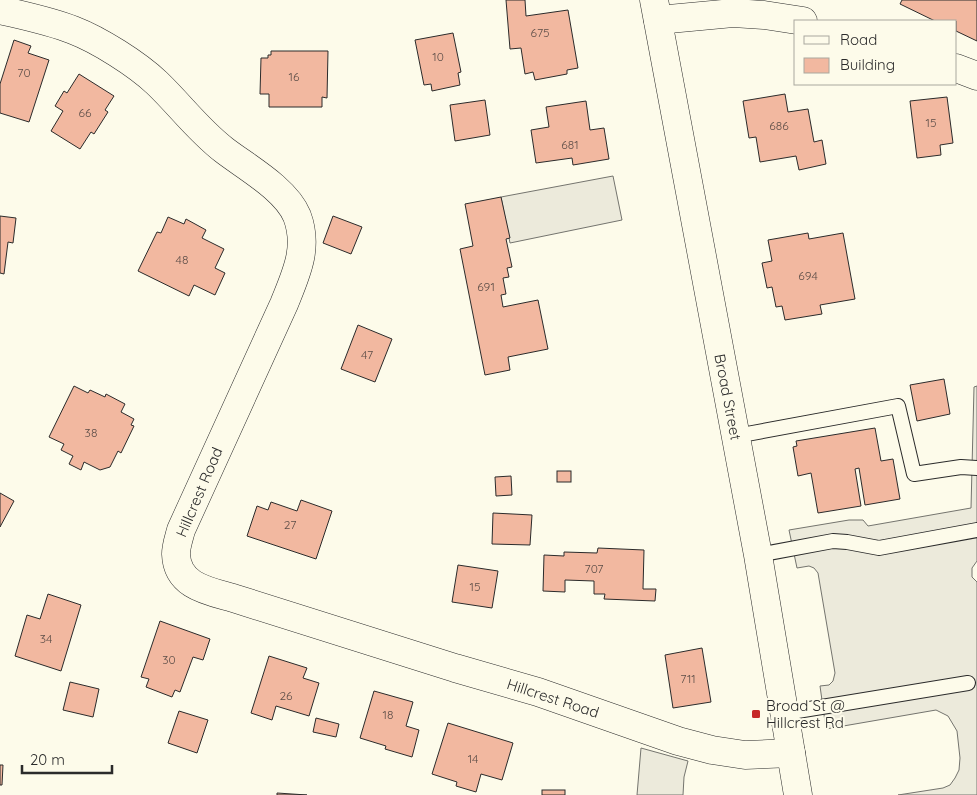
<svg xmlns="http://www.w3.org/2000/svg" width="977" height="795" viewBox="0 0 977 795" font-family="Quicksand,sans-serif">
<style>
.parking{fill:#eceadb;stroke:#74746e}
.building{fill:#f2b8a0;stroke:#2b2b2b}
.lines{fill:none;stroke-linecap:round;stroke-linejoin:round}
.lane-casing{stroke:#2b2b2b;stroke-width:16}
.street-casing{stroke:#2b2b2b;stroke-width:29}
.secondary-casing{stroke:#2b2b2b;stroke-width:29}
.lane{stroke:#fdfbea;stroke-width:14}
.street{stroke:#fdfbea;stroke-width:28}
.secondary{stroke:#fdfbea;stroke-width:28}
.poi-dot{fill:#c62828;stroke:#fdfbea;stroke-width:2}
.labels{text-anchor:middle;dominant-baseline:central;stroke-width:4;stroke-linejoin:round;paint-order:stroke}
.number-label{font-size:12px;fill:#5d4e48}
.street-label{font-size:15px;fill:#2b2b2b;stroke:#fdfbea}
.poi-label{font-size:15px;fill:#2b2b2b;stroke:#fdfbea;text-anchor:start}
</style>
<rect width="100%" height="100%" fill="#fdfbea"/>
<g class="parking">
<polygon points="613,176 622,220 510,243 501,197"/>
<polygon points="977,386 977,561 972,568 972,577 977,582 977,795 898,795 943,788 950,785 955,778 959,770 960,758 957,731 948,716 936,710 826,729 820,686 829,685 833,681 835,673 818,573 814,568 809,566 797,568 789,530 849,520 863,520 868,526 971,508 974,387"/>
<polygon points="641,748 688,761 684,777 683,795 637,795"/>
</g>
<g class="building">
<polygon points="506,0 525,0 526,16 568,10 578,68 567,70 567,74 535,80 533,72 525,74 521,48 510,49"/>
<polygon points="902,0 977,0 977,41 956,31 956,21 935,21 900,4"/>
<polygon points="453,33 461,72 458,73 460,85 432,91 431,84 424,85 415,40"/>
<polygon points="14,40 31,46 28,53 49,60 29,122 0,113 0,84"/>
<polygon points="271,51 328,51 327,98 322,97 322,107 269,107 269,94 260,94 261,58 268,58 268,55 271,55"/>
<polygon points="79,74 114,96 105,110 108,112 94,134 91,132 80,149 51,131 63,111 55,106 64,91 67,93"/>
<polygon points="785,94 788,112 808,109 814,142 822,140 826,164 799,170 796,156 760,162 756,137 749,138 743,101"/>
<polygon points="947,97 953,143 940,145 941,155 917,158 910,101"/>
<polygon points="485,100 490,135 455,141 450,105"/>
<polygon points="586,101 590,130 604,128 609,159 573,165 572,158 536,163 531,130 549,127 546,107"/>
<polygon points="501,197 510,238 506,239 512,267 507,268 509,277 503,278 506,294 501,295 503,307 538,300 548,349 508,357 510,370 485,375 460,249 473,246 465,204"/>
<polygon points="0,216 16,218 13,243 8,242 4,274 0,273"/>
<polygon points="333,216 362,227 351,254 323,243"/>
<polygon points="168,217 184,224 186,219 206,230 202,238 224,249 215,268 225,273 215,295 194,285 189,296 138,271 157,232 161,233"/>
<polygon points="808,233 809,239 843,233 855,299 820,305 822,314 785,320 782,306 776,307 772,287 767,288 762,263 772,261 768,240"/>
<polygon points="358,325 392,339 375,382 341,369"/>
<polygon points="944,379 950,414 917,421 910,385"/>
<polygon points="74,386 88,393 90,390 105,397 106,394 125,404 121,412 134,419 131,425 134,426 121,453 118,451 110,467 100,470 84,462 81,470 69,464 73,456 61,450 64,444 49,437"/>
<polygon points="875,428 881,461 893,459 900,499 865,505 859,468 855,469 861,506 818,513 811,473 798,476 793,447 797,446 796,441"/>
<rect x="557" y="471" width="14" height="11"/>
<polygon points="511,476 512,495 496,496 495,477"/>
<polygon points="0,493 14,501 0,527"/>
<polygon points="301,500 332,511 316,559 247,536 257,506 268,510 271,502 297,511"/>
<polygon points="493,513 532,515 530,545 492,544"/>
<polygon points="598,548 644,550 643,589 656,589 655,601 604,599 605,594 594,594 594,581 565,580 565,592 543,591 544,555 564,556 564,552 597,553"/>
<polygon points="458,565 498,571 492,608 452,602"/>
<polygon points="48,594 81,605 61,671 15,656 27,615 40,619"/>
<polygon points="160,621 210,639 203,660 193,657 180,692 175,690 172,697 146,687 149,679 141,677"/>
<polygon points="702,648 711,702 673,708 665,655"/>
<polygon points="269,656 307,668 303,678 319,683 309,716 276,706 272,720 251,713"/>
<polygon points="70,682 99,689 93,717 63,710"/>
<polygon points="374,691 413,702 406,726 419,730 412,757 385,749 386,746 360,738"/>
<polygon points="179,711 208,720 197,753 168,743"/>
<polygon points="316,718 339,724 336,737 313,732"/>
<polygon points="448,723 513,743 502,780 481,774 476,792 456,786 457,782 432,774"/>
<polygon points="0,765 3,765 2,785 0,785"/>
<rect x="542" y="790" width="23" height="5"/>
<polygon points="277,793 307,795 277,795"/>
</g>
<g class="lines">
<defs>
<g id="lane">
<polyline points="736,436 898,406 914,474 961,467 977,468"/>
<polyline points="758,555 833,541 847,542 879,548 977,530"/>
<polyline points="785,713 968,683"/>
</g>
<g id="street">
<path d="M 0,10 C 25,16 50,21 73,30 C 99,40 137,64 157,83 C 180,105 198,130 224,150 C 246,167 286,189 297,216 C 309,248 296,274 284,304 L 181,530 C 179,538 176,546 176,554 C 177,586 208,591 233,598 L 455,668 L 538,692 L 678,741 L 712,750 L 745,755 L 791,753"/>
<polyline points="658,20 733,13 764,15 803,21"/>
<polyline points="956,68 977,76"/>
</g>
<polyline id="secondary" points="654,0 758,555 798,795"/>
</defs>
<use href="#lane" class="lane-casing"/>
<use href="#street" class="street-casing"/>
<use href="#secondary" class="secondary-casing"/>
<use href="#lane" class="lane"/>
<use href="#street" class="street"/>
<use href="#secondary" class="secondary"/>
</g>
<rect class="poi-dot" x="751" y="709" width="10" height="10" rx="2.5"/>
<g class="labels">
<g class="number-label">
<text x="540" y="32">675</text>
<text x="438" y="56">10</text>
<text x="24" y="72">70</text>
<text x="294" y="76">16</text>
<text x="85" y="112">66</text>
<text x="931" y="122">15</text>
<text x="779" y="125">686</text>
<text x="570" y="144">681</text>
<text x="182" y="259">48</text>
<text x="808" y="275">694</text>
<text x="486" y="286">691</text>
<text x="367" y="354">47</text>
<text x="91" y="432">38</text>
<text x="290" y="524">27</text>
<text x="594" y="568">707</text>
<text x="475" y="586">15</text>
<text x="46" y="638">34</text>
<text x="169" y="659">30</text>
<text x="688" y="678">711</text>
<text x="286" y="695">26</text>
<text x="388" y="714">18</text>
<text x="473" y="758">14</text>
</g>
<g class="street-label">
<text transform="translate(728 397) rotate(79)">Broad Street</text>
<text transform="translate(199 492) rotate(-67)">Hillcrest Road</text>
<text transform="translate(553 698) rotate(18)">Hillcrest Road</text>
</g>
<g class="poi-label">
<text x="766" y="705">Broad St @<tspan x="766" dy="17">Hillcrest Rd</tspan></text>
</g>
</g>
<rect x="794" y="20" width="162" height="65" fill="#fdfbea" stroke="#a9a89e"/>
<rect x="804" y="36" width="25" height="8" fill="#fdfbea" stroke="#a9a89e"/>
<text x="840" y="45" font-size="15" fill="#2b2b2b">Road</text>
<rect x="804" y="58" width="25" height="15" fill="#f2b8a0" stroke="#a9a89e"/>
<text x="840" y="70" font-size="15" fill="#2b2b2b">Building</text>
<path d="M22 765v8h90v-8" fill="none" stroke="#2b2b2b" stroke-width="2.5"/>
<text x="30" y="765" font-size="15" fill="#2b2b2b" stroke="#fdfbea" stroke-width="4" paint-order="stroke">20 m</text>
</svg>
